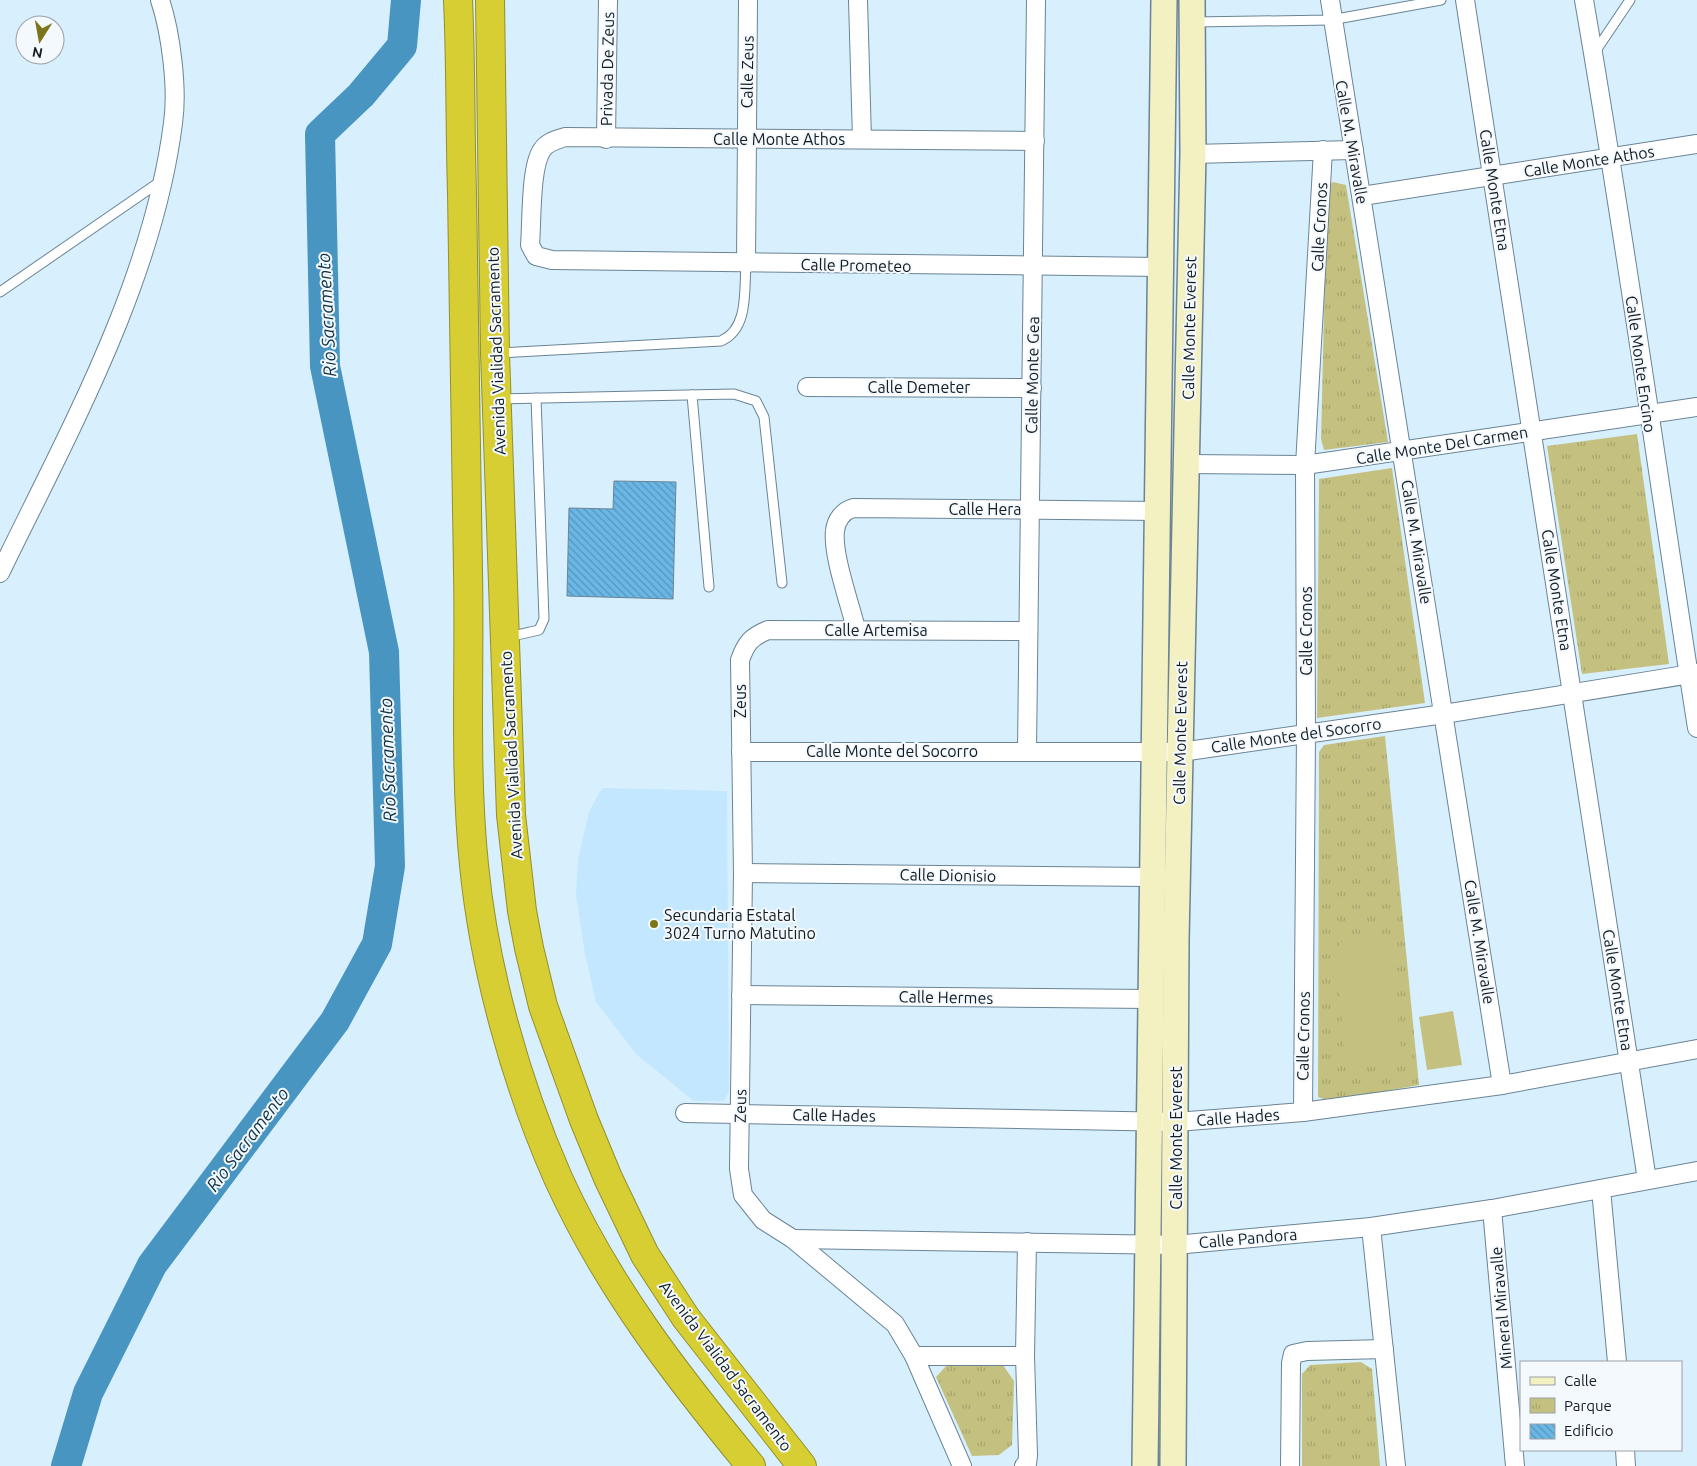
<svg xmlns="http://www.w3.org/2000/svg" width="1697" height="1466" viewBox="0 0 1697 1466" font-family="Ubuntu,sans-serif">
<style>
.built{fill:#c3e7ff}
.park{fill:url(#park-tufts)}
.pitch{fill:#c4c180}
.lines{fill:none;stroke-linecap:round;stroke-linejoin:round}
.river{stroke:#4895c2;stroke-width:30}
.building{fill:url(#building-back-hatch);stroke:#6a8495}
.lane-casing{stroke:#6a8495;stroke-width:11}
.street-casing{stroke:#6a8495;stroke-width:20}
.secondary-casing{stroke:#6a8495;stroke-width:28}
.highway-casing{stroke:#92902d;stroke-width:30}
.lane{stroke:#fff;stroke-width:9}
.street{stroke:#fff;stroke-width:18}
.secondary{stroke:#f3f0c2;stroke-width:25}
.highway{stroke:#d7ce33;stroke-width:28}
.poi-dot{fill:#7b761a;stroke:#f4f9fd;stroke-width:2}
.labels{text-anchor:middle;dominant-baseline:central;stroke-width:4;stroke-linejoin:round;paint-order:stroke}
.street-label{font-size:16px;fill:#121c23;stroke:#f4f9fd}
.poi-label{font-size:16px;fill:#121c23;stroke:#f4f9fd;text-anchor:start}
.water-label{font-size:18px;font-style:italic;fill:#0e3144;stroke:#f4f9fd}
</style>
<defs>
<pattern id="park-tufts" width="24" height="20" patternUnits="userSpaceOnUse" patternTransform="scale(1.25)"><rect width="24" height="20" fill="#c4c180"/><path d="M3 7l-1-3M5 7V3M7 7l1-3M15 17l-1-3M17 17v-4M19 17l1-3" fill="none" stroke="#a7a56e"/></pattern>
<pattern id="building-back-hatch" width="6" height="6" patternUnits="userSpaceOnUse" patternTransform="scale(1.25)"><rect width="6" height="6" fill="#6ab7e6"/><path d="M-1 5l2 2M0 0l6 6M5-1l2 2" fill="none" stroke="#5694ba"/></pattern>
</defs>
<rect width="100%" height="100%" fill="#d8effe"/>
<polygon class="built" points="602,788 727,791 729,1091 724,1101 694,1101 637,1055 596,1002 585,954 576,895 578,859 589,812"/>
<g class="park">
<polygon points="1333,182 1346,185 1388,442 1324,450 1321,439 1327,187"/>
<polygon points="1637,434 1669,664 1582,674 1547,446"/>
<polygon points="1392,468 1425,703 1317,718 1319,479"/>
<polygon points="1385,736 1419,1085 1329,1101 1318,1097 1319,752 1324,745"/>
<polygon points="1361,1362 1372,1369 1380,1466 1302,1466 1302,1374 1310,1365"/>
<polygon points="1003,1365 1014,1381 1012,1445 999,1455 972,1456 936,1377 946,1366"/>
</g>
<g class="pitch">
<polygon points="1382,938 1390,944 1402,1056 1397,1064 1357,1068 1346,1063 1335,951 1341,942"/>
<polygon points="1453,1011 1462,1065 1427,1070 1419,1017"/>
</g>
<g class="lines">
<polyline class="river" points="66,1466 88,1393 152,1265 335,1021 377,944 390,866 384,652 325,366 320,134 361,95 402,46 406,0"/>
</g>
<polygon class="building" points="614,481 676,482 673,599 567,596 569,508 613,509"/>
<g class="lines">
<defs>
<g id="lane">
<polyline points="1193,22 1331,20 1441,0"/>
<polyline points="1595,52 1630,0"/>
<polyline points="0,292 161,181"/>
<path d="M 498,353 L 721,341 C 749,329 744,290 746,264"/>
<polyline points="692,395 709,587"/>
<polyline points="499,399 734,394 756,401 764,417 782,583"/>
<polyline points="508,637 539,630 544,619 536,398"/>
</g>
<g id="street">
<polyline points="858,0 862,139"/>
<polyline points="1330,0 1502,1085"/>
<polyline points="1465,0 1647,1180"/>
<path d="M 1584,0 C 1626,242 1659,485 1697,728"/>
<polyline points="606,139 608,0"/>
<path d="M 1035,141 L 565,137 C 556,140 547,142 542,150 C 530,167 532,223 530,245 L 536,256 L 552,260 L 1161,267"/>
<polyline points="1193,154 1354,150"/>
<polyline points="1362,196 1697,144"/>
<polyline points="746,264 748,0"/>
<polyline points="807,387 1032,388"/>
<polyline points="1186,464 1305,465 1697,407"/>
<path d="M 0,573 C 69,431 153,281 173,123 C 178,89 171,33 160,0"/>
<path d="M 856,629 C 850,604 832,554 835,531 C 836,520 843,511 853,508 L 1158,511"/>
<polyline points="1027,750 1036,0"/>
<polyline points="741,752 1181,752 1444,714 1697,673"/>
<polyline points="743,873 1152,877"/>
<polyline points="741,995 1150,999"/>
<polyline points="1303,1112 1306,734 1305,465 1323,150"/>
<polyline points="685,1113 1176,1122 1303,1112 1502,1085 1697,1049"/>
<polyline points="1601,1189 1617,1362"/>
<polyline points="1492,1209 1515,1466"/>
<polyline points="1371,1227 1396,1466"/>
<polyline points="793,1239 1175,1245 1371,1227 1492,1209 1697,1171"/>
<polyline points="914,1356 1025,1356"/>
<polyline points="1625,1450 1626,1466"/>
<path d="M 962,1466 L 914,1356 L 895,1324 L 793,1239 L 763,1220 L 743,1195 L 739,1169 L 743,873 L 740,660 C 746,643 751,637 768,630 L 1028,631"/>
<polyline points="1024,1466 1027,1464 1028,1455 1025,1356 1027,1242"/>
<polyline points="1290,1466 1291,1363 1293,1354 1307,1351 1384,1349"/>
</g>
<g id="secondary">
<polyline points="1145,1466 1164,0"/>
<polyline points="1173,1466 1176,940 1193,154 1192,0"/>
</g>
<g id="highway">
<path d="M 458,0 C 461,64 460,129 462,193 C 464,319 466,446 468,572 C 470,669 464,768 474,865 C 484,968 516,1083 558,1178 C 607,1286 676,1375 751,1466"/>
<polyline points="490,0 495,353 511,815 522,911 529,948 543,1006 584,1120 608,1178 645,1255 686,1318 802,1466"/>
</g>
</defs>
<use href="#lane" class="lane-casing"/>
<use href="#street" class="street-casing"/>
<use href="#secondary" class="secondary-casing"/>
<use href="#highway" class="highway-casing"/>
<use href="#lane" class="lane"/>
<use href="#street" class="street"/>
<use href="#secondary" class="secondary"/>
<use href="#highway" class="highway"/>
</g>
<circle class="poi-dot" cx="654" cy="924" r="5"/>
<g class="labels">
<g class="street-label">
<text transform="translate(607 69) rotate(-89)">Privada De Zeus</text>
<text transform="translate(747 72) rotate(-89)">Calle Zeus</text>
<text x="779" y="139">Calle Monte Athos</text>
<text transform="translate(1352 142) rotate(80)">Calle M. Miravalle</text>
<text transform="translate(1589 161) rotate(-9)">Calle Monte Athos</text>
<text transform="translate(1495 190) rotate(81)">Calle Monte Etna</text>
<text transform="translate(1319 227) rotate(-87)">Calle Cronos</text>
<text transform="translate(856 265) rotate(1)">Calle Prometeo</text>
<text transform="translate(1189 328) rotate(-89)">Calle Monte Everest</text>
<text transform="translate(496 351) rotate(-92)">Avenida Vialidad Sacramento</text>
<text transform="translate(1641 364) rotate(82)">Calle Monte Encino</text>
<text transform="translate(1032 375) rotate(-89)">Calle Monte Gea</text>
<text x="919" y="387">Calle Demeter</text>
<text transform="translate(1442 445) rotate(-9)">Calle Monte Del Carmen</text>
<text x="985" y="509">Calle Hera</text>
<text transform="translate(1417 542) rotate(81)">Calle M. Miravalle</text>
<text transform="translate(1557 590) rotate(81)">Calle Monte Etna</text>
<text x="876" y="630">Calle Artemisa</text>
<text transform="translate(1306 631) rotate(-90)">Calle Cronos</text>
<text transform="translate(740 701) rotate(-90)">Zeus</text>
<text transform="translate(1180 733) rotate(-89)">Calle Monte Everest</text>
<text transform="translate(1296 735) rotate(-8)">Calle Monte del Socorro</text>
<text x="892" y="751">Calle Monte del Socorro</text>
<text transform="translate(511 755) rotate(-93)">Avenida Vialidad Sacramento</text>
<text transform="translate(948 875) rotate(1)">Calle Dionisio</text>
<text transform="translate(1480 942) rotate(81)">Calle M. Miravalle</text>
<text transform="translate(1618 990) rotate(81)">Calle Monte Etna</text>
<text transform="translate(946 997) rotate(1)">Calle Hermes</text>
<text transform="translate(1303 1036) rotate(-89)">Calle Cronos</text>
<text transform="translate(740 1106) rotate(-89)">Zeus</text>
<text transform="translate(834 1115) rotate(1)">Calle Hades</text>
<text transform="translate(1238 1117) rotate(-4)">Calle Hades</text>
<text transform="translate(1176 1138) rotate(-90)">Calle Monte Everest</text>
<text transform="translate(1248 1238) rotate(-5)">Calle Pandora</text>
<text transform="translate(1501 1308) rotate(-95)">Mineral Miravalle</text>
<text transform="translate(726 1366) rotate(53)">Avenida Vialidad Sacramento</text>
</g>
<g class="poi-label">
<text x="664" y="915">Secundaria Estatal<tspan x="664" dy="18">3024 Turno Matutino</tspan></text>
</g>
<g class="water-label">
<text transform="translate(326 315) rotate(-93)">Rio Sacramento</text>
<text transform="translate(387 760) rotate(-92)">Rio Sacramento</text>
<text transform="translate(247 1139) rotate(-53)">Rio Sacramento</text>
</g>
</g>
<rect x="1520" y="1361" width="162" height="90" fill="#f4f9fd" stroke="#9aa1a6"/>
<rect x="1530" y="1377" width="25" height="8" fill="#f3f0c2" stroke="#9aa1a6"/>
<text x="1564" y="1386" font-size="15" fill="#121c23">Calle</text>
<rect x="1530" y="1398" width="25" height="15" fill="url(#park-tufts)" stroke="#9aa1a6"/>
<text x="1564" y="1411" font-size="15" fill="#121c23">Parque</text>
<rect x="1530" y="1424" width="25" height="15" fill="url(#building-back-hatch)" stroke="#9aa1a6"/>
<text x="1564" y="1436" font-size="15" fill="#121c23">Edificio</text>
<g transform="translate(40 40) rotate(191)"><circle r="24" fill="#f4f9fd" stroke="#9aa1a6"/>
<path d="M0-4L9 19L0 12L-9 19Z" fill="#7b761a"/>
<text y="-8" font-size="14" font-weight="bold" text-anchor="middle" fill="#121c23">N</text>
</g>
</svg>
